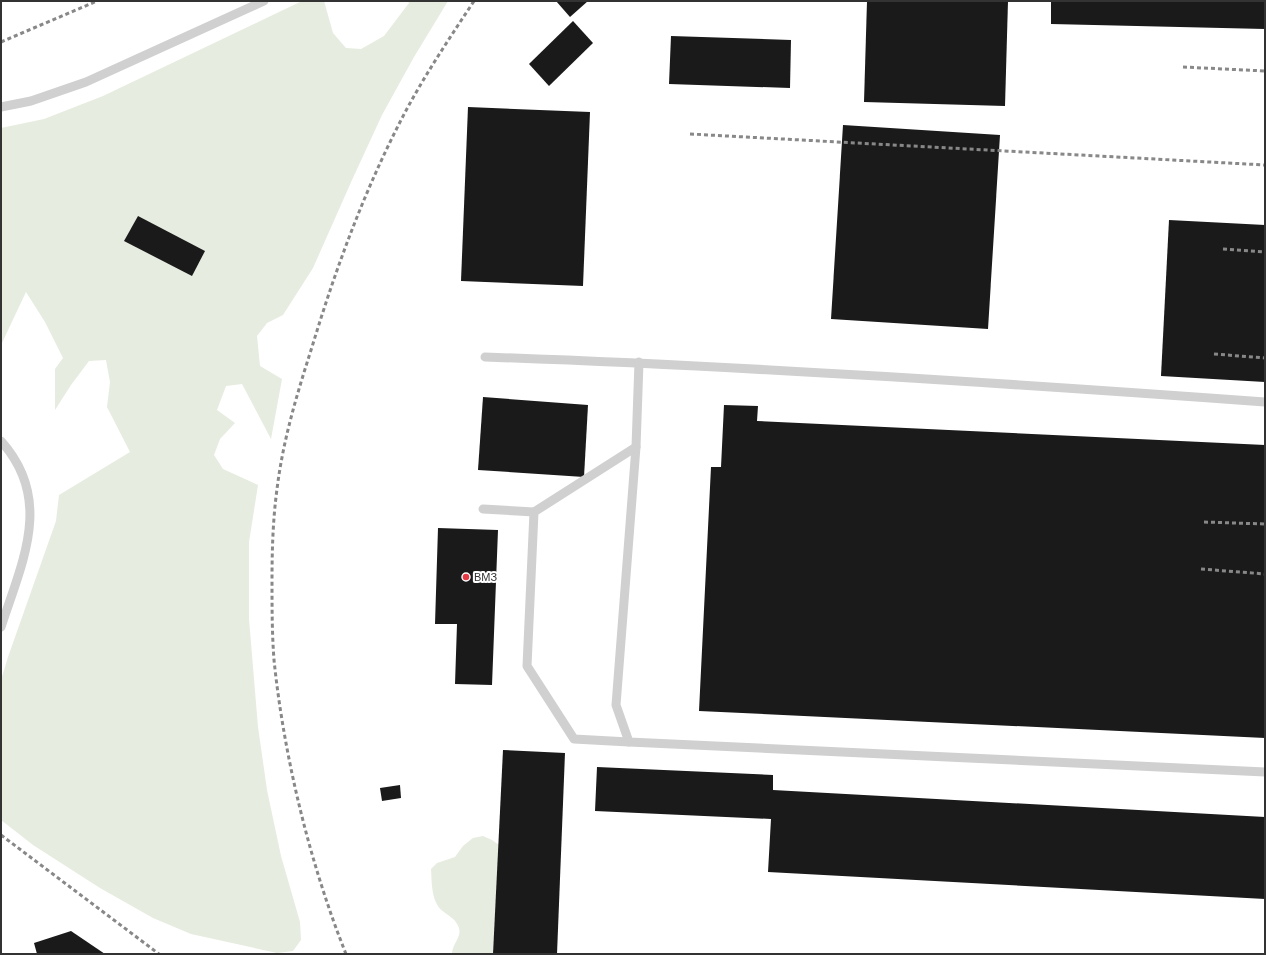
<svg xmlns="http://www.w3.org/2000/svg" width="1266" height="955" viewBox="0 0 1266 955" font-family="'Work Sans',sans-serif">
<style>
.green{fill:#e6ecdf}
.building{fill:#1a1a1a}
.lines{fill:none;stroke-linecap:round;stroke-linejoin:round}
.lane{stroke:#d0d0d0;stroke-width:9}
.rail{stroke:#888;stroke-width:3;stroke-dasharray:4 3;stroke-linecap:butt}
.poi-dot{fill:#e63946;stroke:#fff;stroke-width:1.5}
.labels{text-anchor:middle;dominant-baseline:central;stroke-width:4;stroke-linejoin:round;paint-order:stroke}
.poi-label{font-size:11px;fill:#333;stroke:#fff;text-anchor:start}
</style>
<rect width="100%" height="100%" fill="#fff"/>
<g class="green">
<polygon points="302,1 324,1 333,33 346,48 361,49 384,36 409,3 408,1 448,1 414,57 382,115 352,180 313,268 283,315 267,323 257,336 260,366 282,379 271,439 242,384 226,386 217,410 235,423 220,439 214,455 223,469 258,485 249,542 249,619 258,727 267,790 281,856 300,922 301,940 293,951 277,953 191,934 153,918 100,888 33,845 1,820 1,680 8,657 56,521 59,495 130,452 107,407 110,382 106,360 89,361 71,385 55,410 55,369 63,358 45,322 26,292 1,345 1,128 44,119 103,96"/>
<path d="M 483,836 L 492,840 L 499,845 L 493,954 L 452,954 C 452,944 462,937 459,928 C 456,919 450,917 444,912 C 431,903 432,884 431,869 L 437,863 L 455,857 L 463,846 L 473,838 Z"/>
</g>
<g class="building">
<polygon points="556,1 588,1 570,17"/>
<polygon points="867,1 1008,1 1005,106 864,102"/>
<polygon points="1051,1 1265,1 1265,29 1051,24"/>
<polygon points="573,21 593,43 549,86 529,64"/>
<polygon points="671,36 791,40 790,88 669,84"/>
<polygon points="468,107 590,112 583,286 461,281"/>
<polygon points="843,125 1000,135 988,329 831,319"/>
<polygon points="138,216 205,251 192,276 124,241"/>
<polygon points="1169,220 1265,225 1265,382 1161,376"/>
<polygon points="483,397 588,405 584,477 478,470"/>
<polygon points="724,405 758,406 757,421 1265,445 1265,738 699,711 711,467 721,467"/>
<polygon points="438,528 498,530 492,685 455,684 457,624 435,624"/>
<polygon points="503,750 565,753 557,954 493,954"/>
<polygon points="597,767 773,775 773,790 1265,817 1265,899 768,872 771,819 595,811"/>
<polygon points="400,785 401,798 382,801 380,788"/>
<polygon points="71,931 105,954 37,954 34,943"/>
</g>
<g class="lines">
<g class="lane">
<polyline points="1,107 31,101 86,82 264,1"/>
<path d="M 485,357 C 745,366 1005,383 1265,402"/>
<polyline points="639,362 636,447 616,705 629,742 1265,772"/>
<path d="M 1,441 C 54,500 22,562 1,627"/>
<polyline points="483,509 534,512"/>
<polyline points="629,742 574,739 527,666 534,512 636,447"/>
</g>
<g class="rail">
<polyline points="1,42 97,1"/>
<polyline points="1183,67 1265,71"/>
<polyline points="690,134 1265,165"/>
<polyline points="1223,249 1265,252"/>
<polyline points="1214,354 1265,358"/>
<polyline points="1204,522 1265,524"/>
<polyline points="1201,569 1265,574"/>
<polyline points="1,835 159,954"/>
<path d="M 346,954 C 310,864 284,757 274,660 C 272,634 272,607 272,580 C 272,549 273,519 277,489 C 283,440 297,394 312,347 C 335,271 362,197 398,126 C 420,82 447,42 474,1"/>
</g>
</g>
<circle class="poi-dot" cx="466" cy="577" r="4"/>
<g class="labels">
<g class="poi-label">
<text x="474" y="577">ВМЗ</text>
</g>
</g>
<rect width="1266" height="955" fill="none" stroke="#333333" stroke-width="4"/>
</svg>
